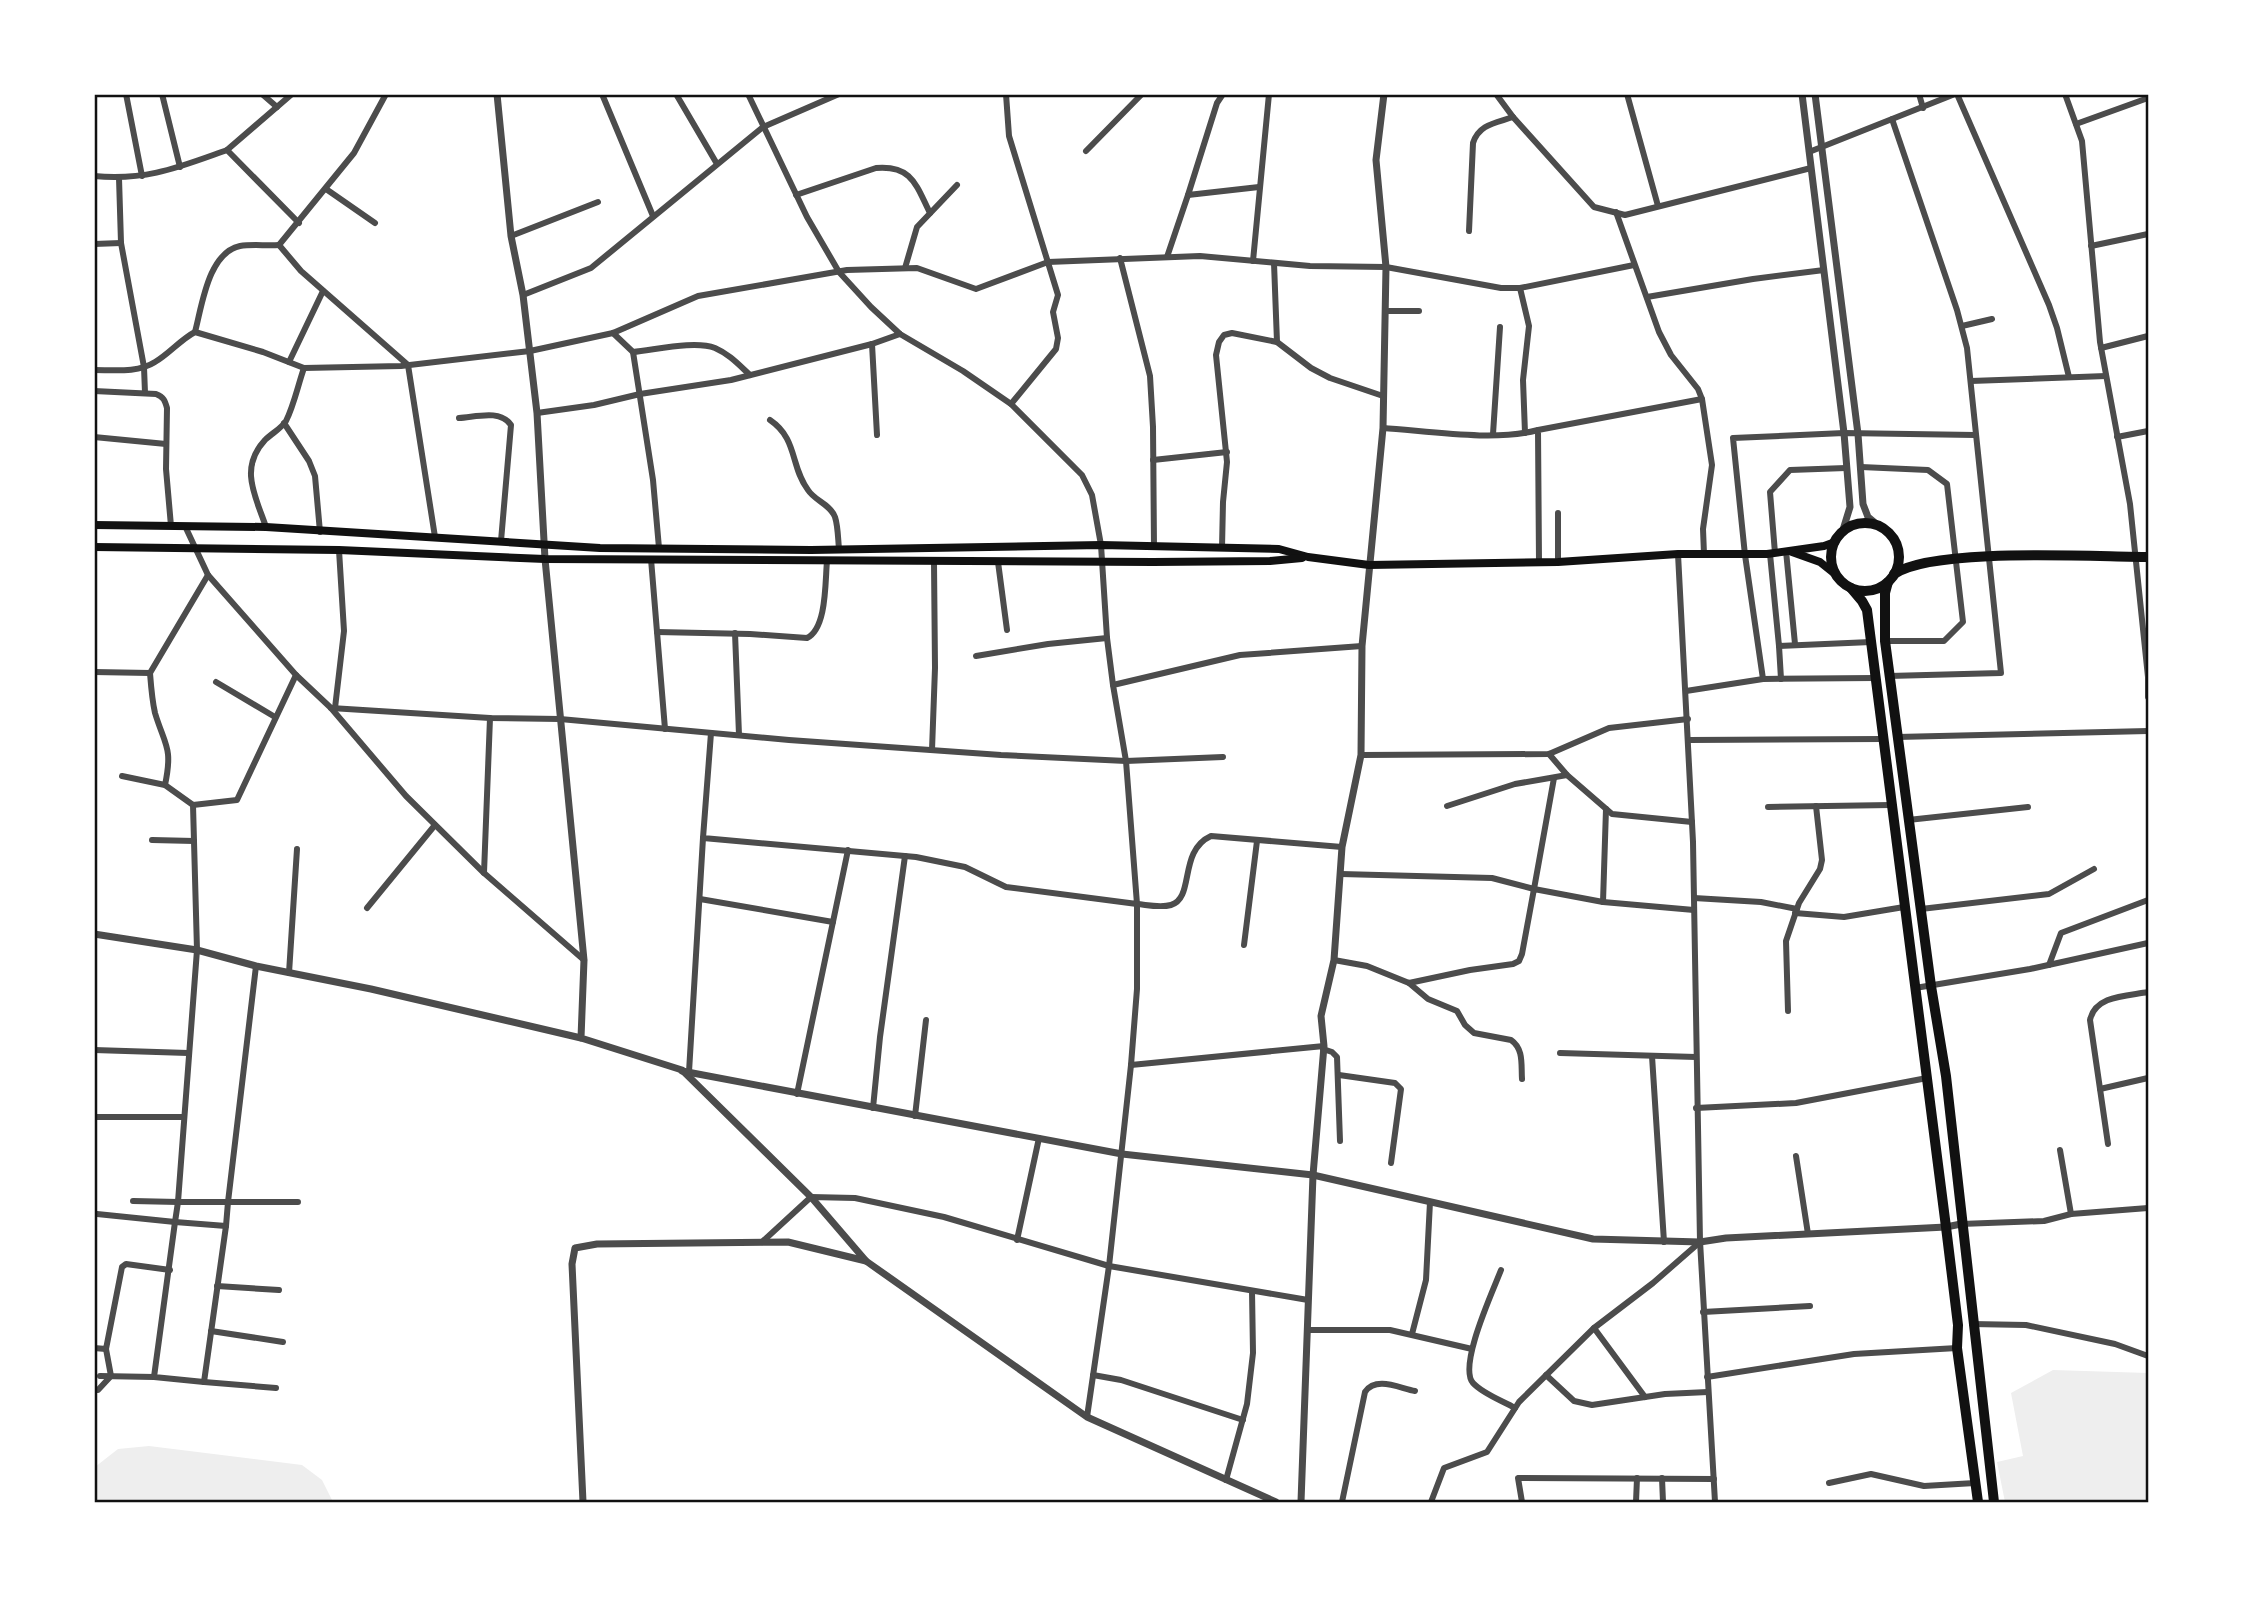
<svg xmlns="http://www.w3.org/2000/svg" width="2243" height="1597" viewBox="0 0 2243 1597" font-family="'Archivo Narrow',sans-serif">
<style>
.green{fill:#eee}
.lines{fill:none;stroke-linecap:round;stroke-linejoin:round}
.minor{stroke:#4c4c4c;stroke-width:6}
.tertiary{stroke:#4c4c4c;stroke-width:7}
.secondary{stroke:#111;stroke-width:8}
.primary{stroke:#111;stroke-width:10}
.trunk{stroke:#111;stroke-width:10}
.neatline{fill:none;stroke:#111;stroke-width:2.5}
</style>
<rect width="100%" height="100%" fill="#fff"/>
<g class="green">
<polygon points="2053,1370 2148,1373 2148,1502 2005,1502 1997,1462 2023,1456 2011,1393"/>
<polygon points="149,1446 302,1465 322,1480 333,1502 95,1502 95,1467 118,1449"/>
</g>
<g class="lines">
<g class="minor">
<polyline points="126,94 142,176"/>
<polyline points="162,94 180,167"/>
<polyline points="262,94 277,107"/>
<polyline points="292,94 227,150 299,223"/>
<polyline points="386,94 354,153 279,245 301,271 408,365 435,537"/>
<polyline points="602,94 653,216"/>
<polyline points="676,94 717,164"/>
<polyline points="748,94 807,217 839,272 871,307 900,334 963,371 1011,404 1082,475 1092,495 1101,545 1107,638 1113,685"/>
<polyline points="1006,94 1009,136 1058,295 1053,312 1058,338 1056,349 1011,404"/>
<polyline points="1223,94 1217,103 1188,195 1259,187"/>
<polyline points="1496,94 1513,117 1594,207 1625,215 1811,168"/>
<polyline points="1627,94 1658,206"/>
<polyline points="1919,94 1923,108"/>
<polyline points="1957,94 2049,305 2057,328 2069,377"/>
<polyline points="2065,94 2082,141 2100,342 2130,504 2148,677"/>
<polyline points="2076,124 2148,98"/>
<polyline points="1086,151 1142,94"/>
<polyline points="1809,152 1955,94"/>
<path d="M 94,176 C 147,181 179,167 227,150"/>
<polyline points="119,178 121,243 144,367 145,393"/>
<polyline points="326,189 375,223"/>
<path d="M 796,195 L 876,168 C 912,165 916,185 930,213"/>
<polyline points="1616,212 1659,332 1671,355 1698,389 1702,399 1712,465 1703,529 1704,554"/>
<path d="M 1469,231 L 1473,143 C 1479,124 1496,123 1513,117"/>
<polyline points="511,236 598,202"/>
<polyline points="94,244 121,243"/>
<polyline points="2091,246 2148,234"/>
<polyline points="1167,257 1188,195"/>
<polyline points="1120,258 1150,376 1153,427 1154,547"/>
<polyline points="1253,261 1269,94"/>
<polyline points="1274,263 1277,342"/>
<polyline points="905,268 917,227 957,185"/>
<polyline points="1520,288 1529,326 1523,380 1525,433"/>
<polyline points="523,295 591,268 763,127 839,94"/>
<polyline points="1647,297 1753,279 1824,270"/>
<polyline points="1385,311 1419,311"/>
<polyline points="1962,326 1992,319"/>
<path d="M 195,332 C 202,306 208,253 240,246 C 252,244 267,246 279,245"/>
<polyline points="613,333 633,352 653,480 659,548"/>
<polyline points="872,344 877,435"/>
<polyline points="2101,348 2148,336"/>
<path d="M 633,352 C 655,350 695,340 715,348 C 729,354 739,365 750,375"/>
<polyline points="289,362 323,291"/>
<path d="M 94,370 C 114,370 138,373 155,362 C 169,354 180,340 195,332 L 263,352 L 304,368 L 401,366 L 530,351 L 613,333 L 698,296 L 847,270 L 917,268 L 976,289 L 1048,262 L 1200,256 L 1310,266 L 1386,267 L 1501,288 L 1520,288 L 1634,265"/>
<polyline points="1971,381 2106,376"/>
<path d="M 94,391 L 156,394 C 164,397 165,401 167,408 L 166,469 L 171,526"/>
<polyline points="537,413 594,405 640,394 731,380 872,344 900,334"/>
<path d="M 459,418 C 476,417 500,409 511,425 L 501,541"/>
<path d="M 770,420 C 798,439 790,466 808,490 C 815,501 830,504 835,517 C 838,526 838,539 839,549"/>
<polyline points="284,423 309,461 315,476 320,532"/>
<path d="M 1383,428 C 1428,431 1495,442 1538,430"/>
<polyline points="1493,434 1500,327"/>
<polyline points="94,437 166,444"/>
<polyline points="2117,437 2148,431"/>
<polyline points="1153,460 1227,452"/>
<polyline points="1861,467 1928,470 1947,484 1963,622 1944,641 1885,641"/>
<polyline points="185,526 208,575 296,675 331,708 406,796 484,873 584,960"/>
<path d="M 266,527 C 255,495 239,468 265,440 C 272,433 281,429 286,421 C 294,405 298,385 304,368"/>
<polyline points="1222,548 1223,502 1227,462 1216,355 1219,342 1224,335 1232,333 1277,342 1311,368 1330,378 1383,396"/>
<polyline points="1786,551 1795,644"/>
<polyline points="1775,553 1770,492 1790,470 1846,468"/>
<polyline points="1678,554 1693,842 1700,1241 1715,1502"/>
<polyline points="1770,554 1779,646 1871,642"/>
<polyline points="651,559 665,729"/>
<polyline points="998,562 1007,630"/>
<polyline points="1539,562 1538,430 1702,399"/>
<polyline points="1558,562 1558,513"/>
<path d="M 657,632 L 750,634 L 807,638 C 827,628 825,582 827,561"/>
<polyline points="735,633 739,735"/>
<polyline points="1779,646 1781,679"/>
<polyline points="976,656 1048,644 1107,638"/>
<polyline points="94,672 150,673 208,575"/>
<path d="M 150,673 C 151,686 152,700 155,713 C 165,746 173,747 165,785"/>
<polyline points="1889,676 2001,673 1967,348 1957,310 1892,119"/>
<polyline points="2148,677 2148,697"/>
<polyline points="1763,679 1745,555 1733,438 1844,433 1975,435"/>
<polyline points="216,682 275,717"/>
<polyline points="1686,691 1763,679 1875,678"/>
<polyline points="331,708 490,718 560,719 789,740 1001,755 1126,761 1223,757"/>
<polyline points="335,708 344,631 339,550"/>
<polyline points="711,733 703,838 916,857 965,867 1006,887 1137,904 1126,761 1113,685 1240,655 1362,646"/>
<polyline points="1897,737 2148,731"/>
<polyline points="1689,740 1883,739"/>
<polyline points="932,750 935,668 934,563"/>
<polyline points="1549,754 1567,775 1612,814 1692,822"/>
<polyline points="1361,755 1549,754 1609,728 1688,719"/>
<polyline points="122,776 165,785 193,805"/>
<polyline points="1447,806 1515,784 1567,775"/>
<polyline points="1768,807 1891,805"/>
<polyline points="1908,820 2028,807"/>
<polyline points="152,840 194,841"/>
<polyline points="484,873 490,718"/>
<polyline points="1341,874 1492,878 1534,889 1554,778"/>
<polyline points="1694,898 1761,902 1797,909"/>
<polyline points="700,899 833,922"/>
<polyline points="1603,902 1606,809"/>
<polyline points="367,908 435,825"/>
<polyline points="1921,909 2049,894 2094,869"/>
<polyline points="1795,913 1844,917 1904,907"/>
<polyline points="1244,945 1257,841"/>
<polyline points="1334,960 1367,966 1409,983 1470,970 1513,964 1519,961 1522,954 1534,889 1603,902 1694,910"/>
<polyline points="2049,965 2061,933 2148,900"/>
<polyline points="289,973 297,849"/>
<path d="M 1409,983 L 1428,999 L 1457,1011 L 1465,1025 L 1474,1033 L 1511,1040 C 1524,1049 1521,1065 1522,1079"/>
<polyline points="1915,988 2030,969 2148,943"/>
<polyline points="1788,1011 1786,941 1799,903 1820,869 1822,860 1816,806"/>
<path d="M 1324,1046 L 1131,1065 L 1137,989 L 1137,904 C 1148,905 1160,908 1171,905 C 1195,898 1178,851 1211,836 L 1342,847"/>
<polyline points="1323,1049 1332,1052 1337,1057 1340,1141"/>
<polyline points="94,1050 188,1053"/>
<polyline points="1560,1053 1696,1057"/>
<polyline points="1652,1056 1664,1242"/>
<polyline points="689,1072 703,838"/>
<polyline points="1339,1075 1395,1083 1401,1089 1391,1163"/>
<polyline points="2100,1089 2148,1078"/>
<polyline points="797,1094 848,850"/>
<polyline points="873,1108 880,1037 905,856"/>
<polyline points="1696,1108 1796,1103 1927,1078"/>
<polyline points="915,1116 926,1020"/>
<polyline points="94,1117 183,1117"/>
<path d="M 2108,1144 L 2090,1020 C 2095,995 2128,996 2148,992"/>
<polyline points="2060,1150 2071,1214"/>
<polyline points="1796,1156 1808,1234"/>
<polyline points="133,1201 178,1202 197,950 193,805 237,800 296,675"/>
<polyline points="97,1214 175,1222 178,1202 228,1202 256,966"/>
<polyline points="1961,1224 2044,1221 2071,1214 2148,1208"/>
<polyline points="226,1226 228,1202 298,1202"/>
<polyline points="1017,1240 1039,1138"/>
<polyline points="762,1242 811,1197 855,1198 944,1217 1109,1266 1308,1300"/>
<path d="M 1501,1270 C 1493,1291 1458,1366 1473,1383 C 1483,1394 1503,1401 1515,1408"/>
<polyline points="217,1286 279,1290"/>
<polyline points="1703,1312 1810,1306"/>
<polyline points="1972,1324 2026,1325 2115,1344 2148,1356"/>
<polyline points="1594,1328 1645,1397"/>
<polyline points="1308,1330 1390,1330 1472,1349"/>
<polyline points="211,1331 283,1342"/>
<polyline points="1412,1334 1426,1280 1430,1202"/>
<polyline points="94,1348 106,1349 122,1267 126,1264 170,1270"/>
<polyline points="1093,1375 1121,1380 1243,1420"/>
<polyline points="1546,1375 1574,1401 1592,1405 1665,1394 1708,1392"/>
<polyline points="100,1376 154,1377 175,1222 226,1226 204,1382 154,1377"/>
<polyline points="1707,1377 1854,1354 1957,1348"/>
<polyline points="204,1382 276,1388"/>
<polyline points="94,1390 98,1390 111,1376 106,1349"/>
<polyline points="1087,1417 1109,1266 1131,1065"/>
<polyline points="1662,1478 1663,1502"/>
<polyline points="1226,1480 1247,1404 1253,1353 1252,1291"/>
<polyline points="1829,1483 1871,1474 1924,1486 1975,1483"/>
<path d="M 1342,1502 L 1365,1392 C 1376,1376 1399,1388 1415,1391"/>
<polyline points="1431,1502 1444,1468 1487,1452 1519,1402 1594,1328 1653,1283 1700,1242"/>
<polyline points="1522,1502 1518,1478 1714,1479"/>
<polyline points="1636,1502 1637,1478"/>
</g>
<g class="tertiary">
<polyline points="497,94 511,236 523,295 537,413 545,559 584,960 581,1038 682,1070 811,1197 866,1261"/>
<polyline points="1802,94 1844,433 1850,507 1842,533"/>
<polyline points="1815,94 1858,434 1863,504 1868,517 1880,527"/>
<polyline points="94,934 197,950 256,966 371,989 581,1038"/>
<polyline points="682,1071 1122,1154 1313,1175 1593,1239 1700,1242 1726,1238 1946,1227 1961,1224"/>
<polyline points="583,1502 572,1264 575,1248 597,1244 788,1242 866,1261 1087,1417 1276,1502"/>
<polyline points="1301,1502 1313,1175 1324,1046 1321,1016 1334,960 1342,847 1361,755 1362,646 1383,428 1386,267 1376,160 1384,94"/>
</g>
<g class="secondary">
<polyline points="94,525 266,527 600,548 811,550 1101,545 1279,549 1308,557 1369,565 1558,562 1678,554 1767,554 1824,546 1835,542"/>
<polyline points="94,547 339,550 545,559 1153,562 1270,561 1302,558"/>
<polyline points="1792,552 1820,562 1835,574"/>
</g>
<g class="primary">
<polyline points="1888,582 1885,593 1885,641 1931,986 1946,1076 1994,1502"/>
<polyline points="1851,588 1862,601 1867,610 1946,1227 1958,1325 1957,1348 1978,1502"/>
</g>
<g class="trunk">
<circle cx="1865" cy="557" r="34"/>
<path d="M 1894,574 C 1934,547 2094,557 2148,557"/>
</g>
</g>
<rect width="2243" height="1597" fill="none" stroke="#ffffff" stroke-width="192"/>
<rect x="96" y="96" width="2051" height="1405" class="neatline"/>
</svg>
